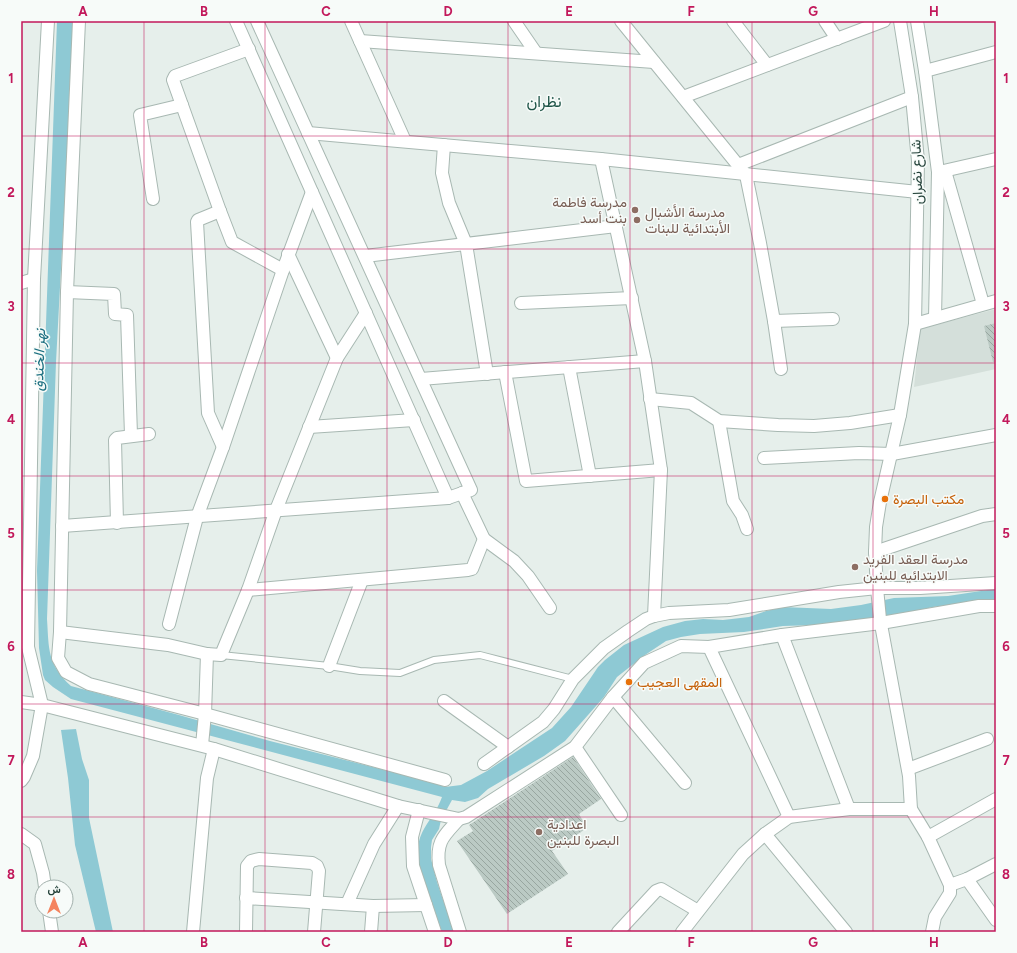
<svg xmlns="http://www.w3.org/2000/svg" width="1017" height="953" viewBox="0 0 1017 953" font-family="Figtree,Vazirmatn,sans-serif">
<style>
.built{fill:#d4dfda}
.water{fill:#8ec9d4}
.building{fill:url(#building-back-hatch)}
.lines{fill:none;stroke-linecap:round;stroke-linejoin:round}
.service-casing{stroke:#a8b8b2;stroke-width:8}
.minor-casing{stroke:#a8b8b2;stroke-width:14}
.tertiary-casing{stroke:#a8b8b2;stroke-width:14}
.service{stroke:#fff;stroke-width:6}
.minor{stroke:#fff;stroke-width:12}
.tertiary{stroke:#fff;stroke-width:12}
.grid{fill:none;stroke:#c2185b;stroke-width:1;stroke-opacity:0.55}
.education-dot{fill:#8d6e63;stroke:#f7fbf9;stroke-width:1.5}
.food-dot{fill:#e8710a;stroke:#f7fbf9;stroke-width:1.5}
.labels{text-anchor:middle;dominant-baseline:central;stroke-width:3;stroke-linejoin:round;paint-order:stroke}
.street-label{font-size:14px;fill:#24423a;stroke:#f7fbf9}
.education-label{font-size:14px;fill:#785e54;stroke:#f7fbf9;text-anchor:start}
.food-label{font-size:14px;fill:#c56008;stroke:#f7fbf9;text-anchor:start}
.water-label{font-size:15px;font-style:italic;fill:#1c6f80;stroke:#f7fbf9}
.quarter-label{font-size:16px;fill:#1f5548;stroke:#f7fbf9}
.neatline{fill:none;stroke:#c2185b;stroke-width:1.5}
.grid-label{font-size:13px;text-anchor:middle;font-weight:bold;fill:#c2185b}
</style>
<defs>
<pattern id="building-back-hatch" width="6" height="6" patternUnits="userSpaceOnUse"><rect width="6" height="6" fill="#bbcac4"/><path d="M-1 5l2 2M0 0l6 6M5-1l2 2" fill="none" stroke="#98a6a0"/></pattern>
</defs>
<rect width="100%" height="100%" fill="#e6efeb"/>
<polygon class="built" points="996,309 996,369 914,387 920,329"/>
<g class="water">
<path d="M 57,21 L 73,21 L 67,156 L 56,362 L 47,619 C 49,649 47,664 71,686 L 179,715 L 270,741 L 432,782 L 445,787 L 461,785 L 487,771 L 552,728 L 571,707 L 598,667 L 605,660 L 624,645 L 663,627 L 685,621 L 703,619 L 723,620 L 749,617 L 766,611 L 783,607 L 831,609 L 861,605 L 894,598 L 948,596 L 994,589 L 996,589 L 996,602 L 972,602 L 933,607 L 915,611 L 848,622 L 817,625 L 783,626 L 744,632 L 700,634 L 681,637 L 666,641 L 645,655 L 617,677 L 604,697 L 565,741 L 544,756 L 488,789 L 478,798 L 465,802 L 452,800 L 441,820 L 439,829 L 432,840 L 431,847 L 431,859 L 437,882 L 454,932 L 442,932 L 418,861 C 415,829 432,824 442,797 L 71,699 L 53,687 L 45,680 L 43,675 L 39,648 L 37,571 Z"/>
<polygon points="76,729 82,759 89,780 89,818 113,932 96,932 75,845 68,778 61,730"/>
</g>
<g class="building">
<polygon points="996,323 996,362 993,362 984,326"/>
<polygon points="573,757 601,799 579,814 587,828 552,851 568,874 507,914 457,841 473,831 469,825"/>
</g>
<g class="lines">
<defs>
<polyline id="service" points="221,655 329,666 360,671 400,673 434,660 480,655 573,679"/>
<g id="minor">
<polyline points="79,21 67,292 60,632 58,658 66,672 89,684 205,714 445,780"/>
<polyline points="236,21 448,498"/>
<polyline points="351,21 405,141"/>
<polyline points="514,21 536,53"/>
<polyline points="621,21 746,175 760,243 774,321 781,369"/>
<polyline points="733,21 767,65"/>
<polyline points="825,21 837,39"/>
<polyline points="360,41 654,62"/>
<polyline points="249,49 175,76 173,80 220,211 232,242 283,270"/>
<polyline points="925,71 996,52"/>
<polyline points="683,97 884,21"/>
<polyline points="444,145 442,173 449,203 466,244 487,374"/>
<polyline points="601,159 645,361 661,470 654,616"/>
<polyline points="738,165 912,97"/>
<polyline points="945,171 983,304"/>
<polyline points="939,172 996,159"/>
<polyline points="153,199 140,115 182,105"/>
<polyline points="220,211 198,220 197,222 208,413 223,447"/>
<polyline points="288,254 337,358"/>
<polyline points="365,256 616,226"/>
<polyline points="21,283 34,279"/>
<polyline points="67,292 114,294 115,314 127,315 131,435"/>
<polyline points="521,303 632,298"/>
<polyline points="774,321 833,319"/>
<polyline points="915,324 996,301"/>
<polyline points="569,367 590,476"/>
<polyline points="505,372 526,481 661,470"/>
<polyline points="421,379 645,361"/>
<polyline points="650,399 691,403 719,421 778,425 814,426 850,423 900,415"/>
<polyline points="719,421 733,501 742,515 747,529"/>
<polyline points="309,427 414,420"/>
<polyline points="764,458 859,453 892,454 996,435"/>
<polyline points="462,493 484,539 514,561 528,576 550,608"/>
<polyline points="117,523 115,440 117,438 149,434"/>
<polyline points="62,526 448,498 471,490 257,21"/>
<polyline points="875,552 982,516 996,514"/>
<polyline points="248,590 468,570 472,569 484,539"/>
<polyline points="169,624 197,517 223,447 283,270 312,192"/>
<polyline points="60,632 168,645 207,654 221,655 248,590 276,510 337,358 366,313"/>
<polyline points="782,635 849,809"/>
<polyline points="709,647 789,817"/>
<polyline points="329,666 362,580"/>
<polyline points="613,697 685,783"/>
<polyline points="444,701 508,747"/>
<polyline points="21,702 42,705"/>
<polyline points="202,745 205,714 207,654"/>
<polyline points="575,747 621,815"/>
<polyline points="484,764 543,722 554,709 573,679 604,648 628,631 646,619 654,616 669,613 729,610 839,592 877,588 920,588 996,583"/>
<polyline points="908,769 987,739"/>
<polyline points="21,781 24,777 33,756 42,705 28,647 34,279 48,21"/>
<polyline points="419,810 412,837 413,866 435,932"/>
<path d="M 459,819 C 445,835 436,840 439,865 L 460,932"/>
<polyline points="21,834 35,844 43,873 45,887"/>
<polyline points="765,834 846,932"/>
<polyline points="928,837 996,799"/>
<polyline points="967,879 996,920"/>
<polyline points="950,885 967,879 996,864"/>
<polyline points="246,898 373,906 426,905"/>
<polyline points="347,904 374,844 398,806"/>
<polyline points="49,911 52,932"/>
<polyline points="193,932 207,778 214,749"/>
<polyline points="246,932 247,866 251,861 259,859 312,863 317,866 319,871 314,932"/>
<polyline points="371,932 373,906"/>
<polyline points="618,932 656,891 661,889 698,911"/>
<polyline points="682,932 743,854 765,834 789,817 849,809 911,809"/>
</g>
<g id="tertiary">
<polyline points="900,21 912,97 918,161 915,324 900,415 880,502 876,527 875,552 877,588 880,619 909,776 911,809 928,837 950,885 950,893 935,917 932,932"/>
<polyline points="917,21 925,71 938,172 935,318"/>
<polyline points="308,133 601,159 918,192"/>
<polyline points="42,705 214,749 398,806 459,819 466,817 575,747 613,697 644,663 681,646 709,647 782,635 881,623 979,606 996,606"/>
</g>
</defs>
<use href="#service" class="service-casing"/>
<use href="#minor" class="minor-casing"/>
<use href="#tertiary" class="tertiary-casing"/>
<use href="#service" class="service"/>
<use href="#minor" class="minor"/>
<use href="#tertiary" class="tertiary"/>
</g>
<path class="grid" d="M 144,21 L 144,932M 265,21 L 265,932M 387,21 L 387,932M 508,21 L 508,932M 630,21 L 630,932M 752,21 L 752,932M 873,21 L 873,932M 21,136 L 996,136M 21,249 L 996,249M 21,363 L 996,363M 21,476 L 996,476M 21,590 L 996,590M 21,704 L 996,704M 21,817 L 996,817"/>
<g class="education-dot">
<circle cx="635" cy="210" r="4"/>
<circle cx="637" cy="220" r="4"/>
<circle cx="855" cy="567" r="4"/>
<circle cx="539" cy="832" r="4"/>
</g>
<g class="food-dot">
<circle cx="885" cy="499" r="4"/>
<circle cx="629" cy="682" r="4"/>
</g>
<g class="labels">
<g class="street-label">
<text transform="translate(917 172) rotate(-92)">شارع نضران</text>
</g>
<g class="education-label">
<text x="627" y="202" text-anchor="end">مدرسة فاطمة<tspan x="627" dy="16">بنت أسد</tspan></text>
<text x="645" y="212">مدرسة الأشبال<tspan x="645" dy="16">الأبتدائية للبنات</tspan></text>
<text x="863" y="559">مدرسة العقد الفريد<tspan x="863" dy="16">الابتدائيه للبنين</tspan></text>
<text x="547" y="824">اعدادية<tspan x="547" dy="16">البصرة للبنين</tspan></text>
</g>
<g class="food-label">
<text x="893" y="499">مكتب البصرة</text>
<text x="637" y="682">المقهى العجيب</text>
</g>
<g class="water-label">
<text transform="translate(39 360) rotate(-88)">نهر الخندق</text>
</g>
<g class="quarter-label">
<text x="544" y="101">نظران</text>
</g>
</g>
<rect width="1017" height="953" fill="none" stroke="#f7fbf9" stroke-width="44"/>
<g transform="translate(54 899)"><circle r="19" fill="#f7fbf9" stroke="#a3b1ad"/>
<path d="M0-3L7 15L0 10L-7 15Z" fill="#f4845f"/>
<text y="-6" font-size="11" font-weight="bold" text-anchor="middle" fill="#24423a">ش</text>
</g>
<rect x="22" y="22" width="973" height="909" class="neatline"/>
<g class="grid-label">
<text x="83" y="16">A</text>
<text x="204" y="16">B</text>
<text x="326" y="16">C</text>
<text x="448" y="16">D</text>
<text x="569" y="16">E</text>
<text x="691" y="16">F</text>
<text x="813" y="16">G</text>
<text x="934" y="16">H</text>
<text x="11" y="83">1</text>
<text x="1006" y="83">1</text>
<text x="11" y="197">2</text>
<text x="1006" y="197">2</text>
<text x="11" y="311">3</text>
<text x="1006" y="311">3</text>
<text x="11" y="424">4</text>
<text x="1006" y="424">4</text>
<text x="11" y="538">5</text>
<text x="1006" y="538">5</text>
<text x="11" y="651">6</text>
<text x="1006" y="651">6</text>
<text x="11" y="765">7</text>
<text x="1006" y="765">7</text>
<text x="11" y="879">8</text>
<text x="1006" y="879">8</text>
<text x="83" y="947">A</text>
<text x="204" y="947">B</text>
<text x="326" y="947">C</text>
<text x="448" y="947">D</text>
<text x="569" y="947">E</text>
<text x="691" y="947">F</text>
<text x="813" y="947">G</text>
<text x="934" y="947">H</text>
</g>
</svg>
